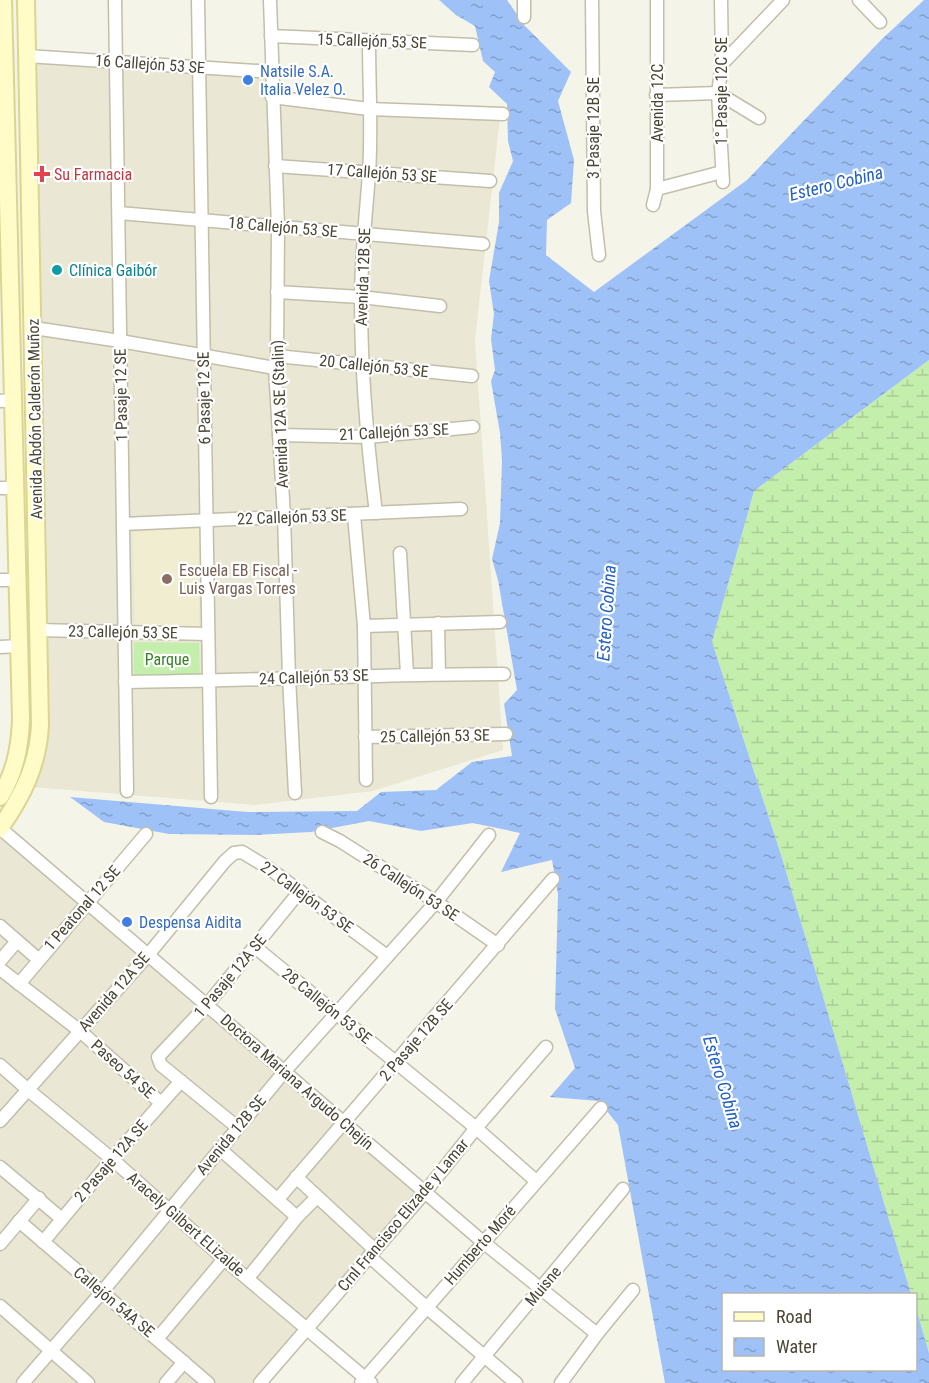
<svg xmlns="http://www.w3.org/2000/svg" width="929" height="1383" viewBox="0 0 929 1383" font-family="'Roboto Condensed',sans-serif">
<style>
.residential{fill:#eae7d5}
.education{fill:#f0edd0}
.wetland{fill:url(#wetland-marsh)}
.green{fill:#c4eeac}
.water{fill:url(#water-ripples)}
.lines{fill:none;stroke-linecap:round;stroke-linejoin:round}
.street-casing{stroke:#c2bea9;stroke-width:15}
.secondary-casing{stroke:#dad593;stroke-width:20}
.street{stroke:#fff;stroke-width:12}
.secondary{stroke:#fffcc8;stroke-width:16}
.shop-dot{fill:#3f7fe0;stroke:#fff;stroke-width:2}
.health-dot{fill:#e0444e;stroke:#fff;stroke-width:2}
.culture-dot{fill:#0f9aa8;stroke:#fff;stroke-width:2}
.education-dot{fill:#8d6e63;stroke:#fff;stroke-width:2}
.labels{text-anchor:middle;dominant-baseline:central;stroke-width:4.5;stroke-linejoin:round;paint-order:stroke}
.street-label{font-size:16px;fill:#4a4635;stroke:#fff}
.shop-label{font-size:16px;fill:#366cbe;stroke:#fff;text-anchor:start}
.health-label{font-size:16px;fill:#be3a42;stroke:#fff;text-anchor:start}
.culture-label{font-size:16px;fill:#0d838f;stroke:#fff;text-anchor:start}
.education-label{font-size:16px;fill:#785e54;stroke:#fff;text-anchor:start}
.park-label{font-size:16px;fill:#348222;stroke:#fff}
.water-label{font-size:18px;font-style:italic;fill:#2260c2;stroke:#fff}
</style>
<defs>
<pattern id="wetland-marsh" width="20" height="14" patternUnits="userSpaceOnUse" patternTransform="scale(1.5)"><rect width="20" height="14" fill="#c4eeac"/><path d="M1 5h8M5 5V1M11 12h8M15 12V8" fill="none" stroke="#aacd95"/></pattern>
<pattern id="water-ripples" width="26" height="14" patternUnits="userSpaceOnUse" patternTransform="scale(1.5)"><rect width="26" height="14" fill="#9ec2f8"/><path d="M2 4q2-2 4 0t4 0M15 11q2-2 4 0t4 0" fill="none" stroke="#839fca"/></pattern>
</defs>
<rect width="100%" height="100%" fill="#f5f4e8"/>
<g class="residential">
<polygon points="29,59 272,76 273,106 501,109 475,340 503,750 373,791 255,805 32,787 44,724"/>
<polygon points="0,832 418,1190 255,1383 0,1383"/>
</g>
<polygon class="education" points="200,527 199,629 135,627 133,532"/>
<polygon class="wetland" points="929,360 929,1353 916,1308 916,1294 911,1294 782,858 712,642 754,491"/>
<polygon class="green" points="134,642 199,643 200,676 134,675"/>
<polygon class="water" points="439,0 507,0 525,26 571,72 558,101 574,160 571,203 547,220 546,255 594,292 747,180 882,39 924,0 929,0 929,360 754,491 712,642 782,858 911,1294 724,1294 724,1370 916,1370 916,1308 929,1353 929,1383 665,1383 618,1125 599,1101 550,1097 575,1068 555,1009 558,894 552,860 501,872 520,833 473,823 421,831 369,821 311,832 254,835 169,834 104,822 70,797 247,812 357,811 381,792 436,790 472,762 512,756 504,704 517,690 498,580 492,559 500,523 502,460 500,433 491,381 495,370 491,339 494,314 489,281 499,222 499,193 513,161 508,141 507,104 489,87 495,72 483,61 475,26 456,15"/>
<g class="lines">
<defs>
<g id="street">
<polyline points="115,0 127,791"/>
<polyline points="198,0 211,797"/>
<polyline points="270,0 278,227 277,356 275,368 284,516 289,677 295,793"/>
<polyline points="524,0 524,17"/>
<polyline points="592,0 594,211 599,255"/>
<polyline points="721,0 722,64 718,93 723,182"/>
<polyline points="859,0 880,22"/>
<polyline points="271,36 473,45"/>
<path d="M 369,41 C 369,85 372,129 369,173 C 366,215 361,257 361,300 C 361,371 367,442 376,513"/>
<polyline points="27,56 272,72"/>
<polyline points="722,64 783,0"/>
<polyline points="656,95 718,93 759,118"/>
<polyline points="272,97 369,109 503,114"/>
<polyline points="275,166 490,181"/>
<polyline points="657,189 722,172"/>
<polyline points="653,205 657,189 657,0"/>
<polyline points="119,213 483,244"/>
<polyline points="277,292 361,297 440,306"/>
<polyline points="34,328 120,341 275,368"/>
<polyline points="277,356 472,376"/>
<polyline points="0,401 13,400"/>
<polyline points="279,435 367,437 473,427"/>
<polyline points="0,488 15,488"/>
<polyline points="354,515 364,626 366,780"/>
<polyline points="123,524 461,509"/>
<polyline points="400,553 407,674"/>
<polyline points="0,580 18,580"/>
<polyline points="438,623 439,674"/>
<polyline points="364,626 500,622"/>
<polyline points="38,630 208,634"/>
<polyline points="0,647 20,646"/>
<path d="M 125,682 C 252,681 377,674 504,674"/>
<polyline points="365,737 506,734"/>
<polyline points="0,828 483,1242 597,1334"/>
<polyline points="322,832 340,841 436,902 498,945"/>
<polyline points="0,926 38,959"/>
<polyline points="255,947 476,1128 536,1181"/>
<polyline points="0,961 17,941"/>
<polyline points="0,969 80,1031 161,1103"/>
<polyline points="19,984 146,834"/>
<polyline points="0,1065 27,1089 112,1159 224,1259 371,1383"/>
<polyline points="0,1121 148,955 225,861 234,853 242,852 270,869 387,956"/>
<polyline points="237,1127 161,1065 158,1057 207,1005 300,891"/>
<polyline points="220,1149 297,1217"/>
<polyline points="0,1167 62,1219"/>
<polyline points="296,1177 374,1249"/>
<polyline points="278,1199 553,879"/>
<polyline points="19,1221 208,1383"/>
<polyline points="43,1242 112,1159 181,1081"/>
<polyline points="0,1244 39,1198"/>
<polyline points="369,1256 426,1307 516,1383"/>
<polyline points="248,1278 297,1217 316,1198"/>
<polyline points="0,1306 88,1383"/>
<polyline points="157,1339 224,1259"/>
<polyline points="23,1383 102,1292 284,1072 436,902 489,835"/>
<polyline points="166,1383 184,1362"/>
<polyline points="260,1383 425,1192 476,1128 546,1047"/>
<polyline points="361,1383 601,1108"/>
<polyline points="462,1383 623,1189"/>
<polyline points="561,1383 597,1334 633,1290"/>
</g>
<g id="secondary">
<path d="M 0,797 C 15,772 20,748 21,719 L 3,0"/>
<path d="M 0,828 C 23,795 38,765 40,725 L 26,0"/>
</g>
</defs>
<use href="#street" class="street-casing"/>
<use href="#secondary" class="secondary-casing"/>
<use href="#street" class="street"/>
<use href="#secondary" class="secondary"/>
</g>
<g class="shop-dot">
<circle cx="248" cy="80" r="6"/>
<circle cx="127" cy="922" r="6"/>
</g>
<path class="health-dot" d="M39 165h6v6h6v6h-6v6h-6v-6h-6v-6h6z"/>
<circle class="culture-dot" cx="57" cy="270" r="6"/>
<circle class="education-dot" cx="167" cy="579" r="6"/>
<g class="labels">
<g class="street-label">
<text transform="translate(372 41) rotate(2)">15 Callejón 53 SE</text>
<text transform="translate(150 64) rotate(4)">16 Callejón 53 SE</text>
<text transform="translate(721 91) rotate(-90)">1° Pasaje 12C SE</text>
<text transform="translate(657 103) rotate(-90)">Avenida 12C</text>
<text transform="translate(593 128) rotate(-90)">3 Pasaje 12B SE</text>
<text transform="translate(382 173) rotate(4)">17 Callejón 53 SE</text>
<text transform="translate(283 227) rotate(5)">18 Callejón 53 SE</text>
<text transform="translate(363 277) rotate(-88)">Avenida 12B SE</text>
<text transform="translate(374 366) rotate(6)">20 Callejón 53 SE</text>
<text transform="translate(121 395) rotate(-91)">1 Pasaje 12 SE</text>
<text transform="translate(204 398) rotate(-91)">6 Pasaje 12 SE</text>
<text transform="translate(280 414) rotate(-92)">Avenida 12A SE (Stalin)</text>
<text transform="translate(35 419) rotate(-91)">Avenida Abdón Calderón Muñoz</text>
<text transform="translate(394 432) rotate(-3)">21 Callejón 53 SE</text>
<text transform="translate(292 517) rotate(-2)">22 Callejón 53 SE</text>
<text transform="translate(123 632) rotate(1)">23 Callejón 53 SE</text>
<text transform="translate(314 677) rotate(-2)">24 Callejón 53 SE</text>
<text transform="translate(435 736) rotate(-1)">25 Callejón 53 SE</text>
<text transform="translate(411 887) rotate(33)">26 Callejón 53 SE</text>
<text transform="translate(307 897) rotate(36)">27 Callejón 53 SE</text>
<text transform="translate(82 908) rotate(-49)">1 Peatonal 12 SE</text>
<text transform="translate(230 976) rotate(-50)">1 Pasaje 12A SE</text>
<text transform="translate(114 992) rotate(-49)">Avenida 12A SE</text>
<text transform="translate(327 1006) rotate(39)">28 Callejón 53 SE</text>
<text transform="translate(416 1040) rotate(-49)">2 Pasaje 12B SE</text>
<text transform="translate(123 1069) rotate(42)">Paseo 54 SE</text>
<text transform="translate(297 1082) rotate(41)">Doctora Mariana Argudo Chejín</text>
<text transform="translate(231 1135) rotate(-50)">Avenida 12B SE</text>
<text transform="translate(111 1161) rotate(-49)">2 Pasaje 12A SE</text>
<text transform="translate(403 1215) rotate(-50)">Crnl Francisco Elizade y Lamar</text>
<text transform="translate(186 1224) rotate(41)">Aracely Gilbert ELizalde</text>
<text transform="translate(480 1245) rotate(-49)">Humberto Moré</text>
<text transform="translate(543 1286) rotate(-50)">Muisne</text>
<text transform="translate(114 1302) rotate(40)">Callejón 54A SE</text>
</g>
<g class="shop-label">
<text x="260" y="71">Natsile S.A.<tspan x="260" dy="18">Italia Velez O.</tspan></text>
<text x="139" y="922">Despensa Aidita</text>
</g>
<g class="health-label">
<text x="54" y="174">Su Farmacia</text>
</g>
<g class="culture-label">
<text x="69" y="270">Clínica Gaibór</text>
</g>
<g class="education-label">
<text x="179" y="570">Escuela EB Fiscal -<tspan x="179" dy="18">Luis Vargas Torres</tspan></text>
</g>
<g class="park-label">
<text x="167" y="659">Parque</text>
</g>
<g class="water-label">
<text transform="translate(836 183) rotate(-14)">Estero Cobina</text>
<text transform="translate(606 613) rotate(-86)">Estero Cobina</text>
<text transform="translate(723 1082) rotate(73)">Estero Cobina</text>
</g>
</g>
<rect x="722" y="1293" width="195" height="78" fill="#ffffff" stroke="#b7b5ae" stroke-width="1.5"/>
<rect x="734" y="1312" width="30" height="9" fill="#fffcc8" stroke="#b7b5ae" stroke-width="1.5"/>
<text x="776" y="1323" font-size="18" fill="#4a4635">Road</text>
<rect x="734" y="1338" width="30" height="18" fill="url(#water-ripples)" stroke="#b7b5ae" stroke-width="1.5"/>
<text x="776" y="1353" font-size="18" fill="#4a4635">Water</text>
</svg>
